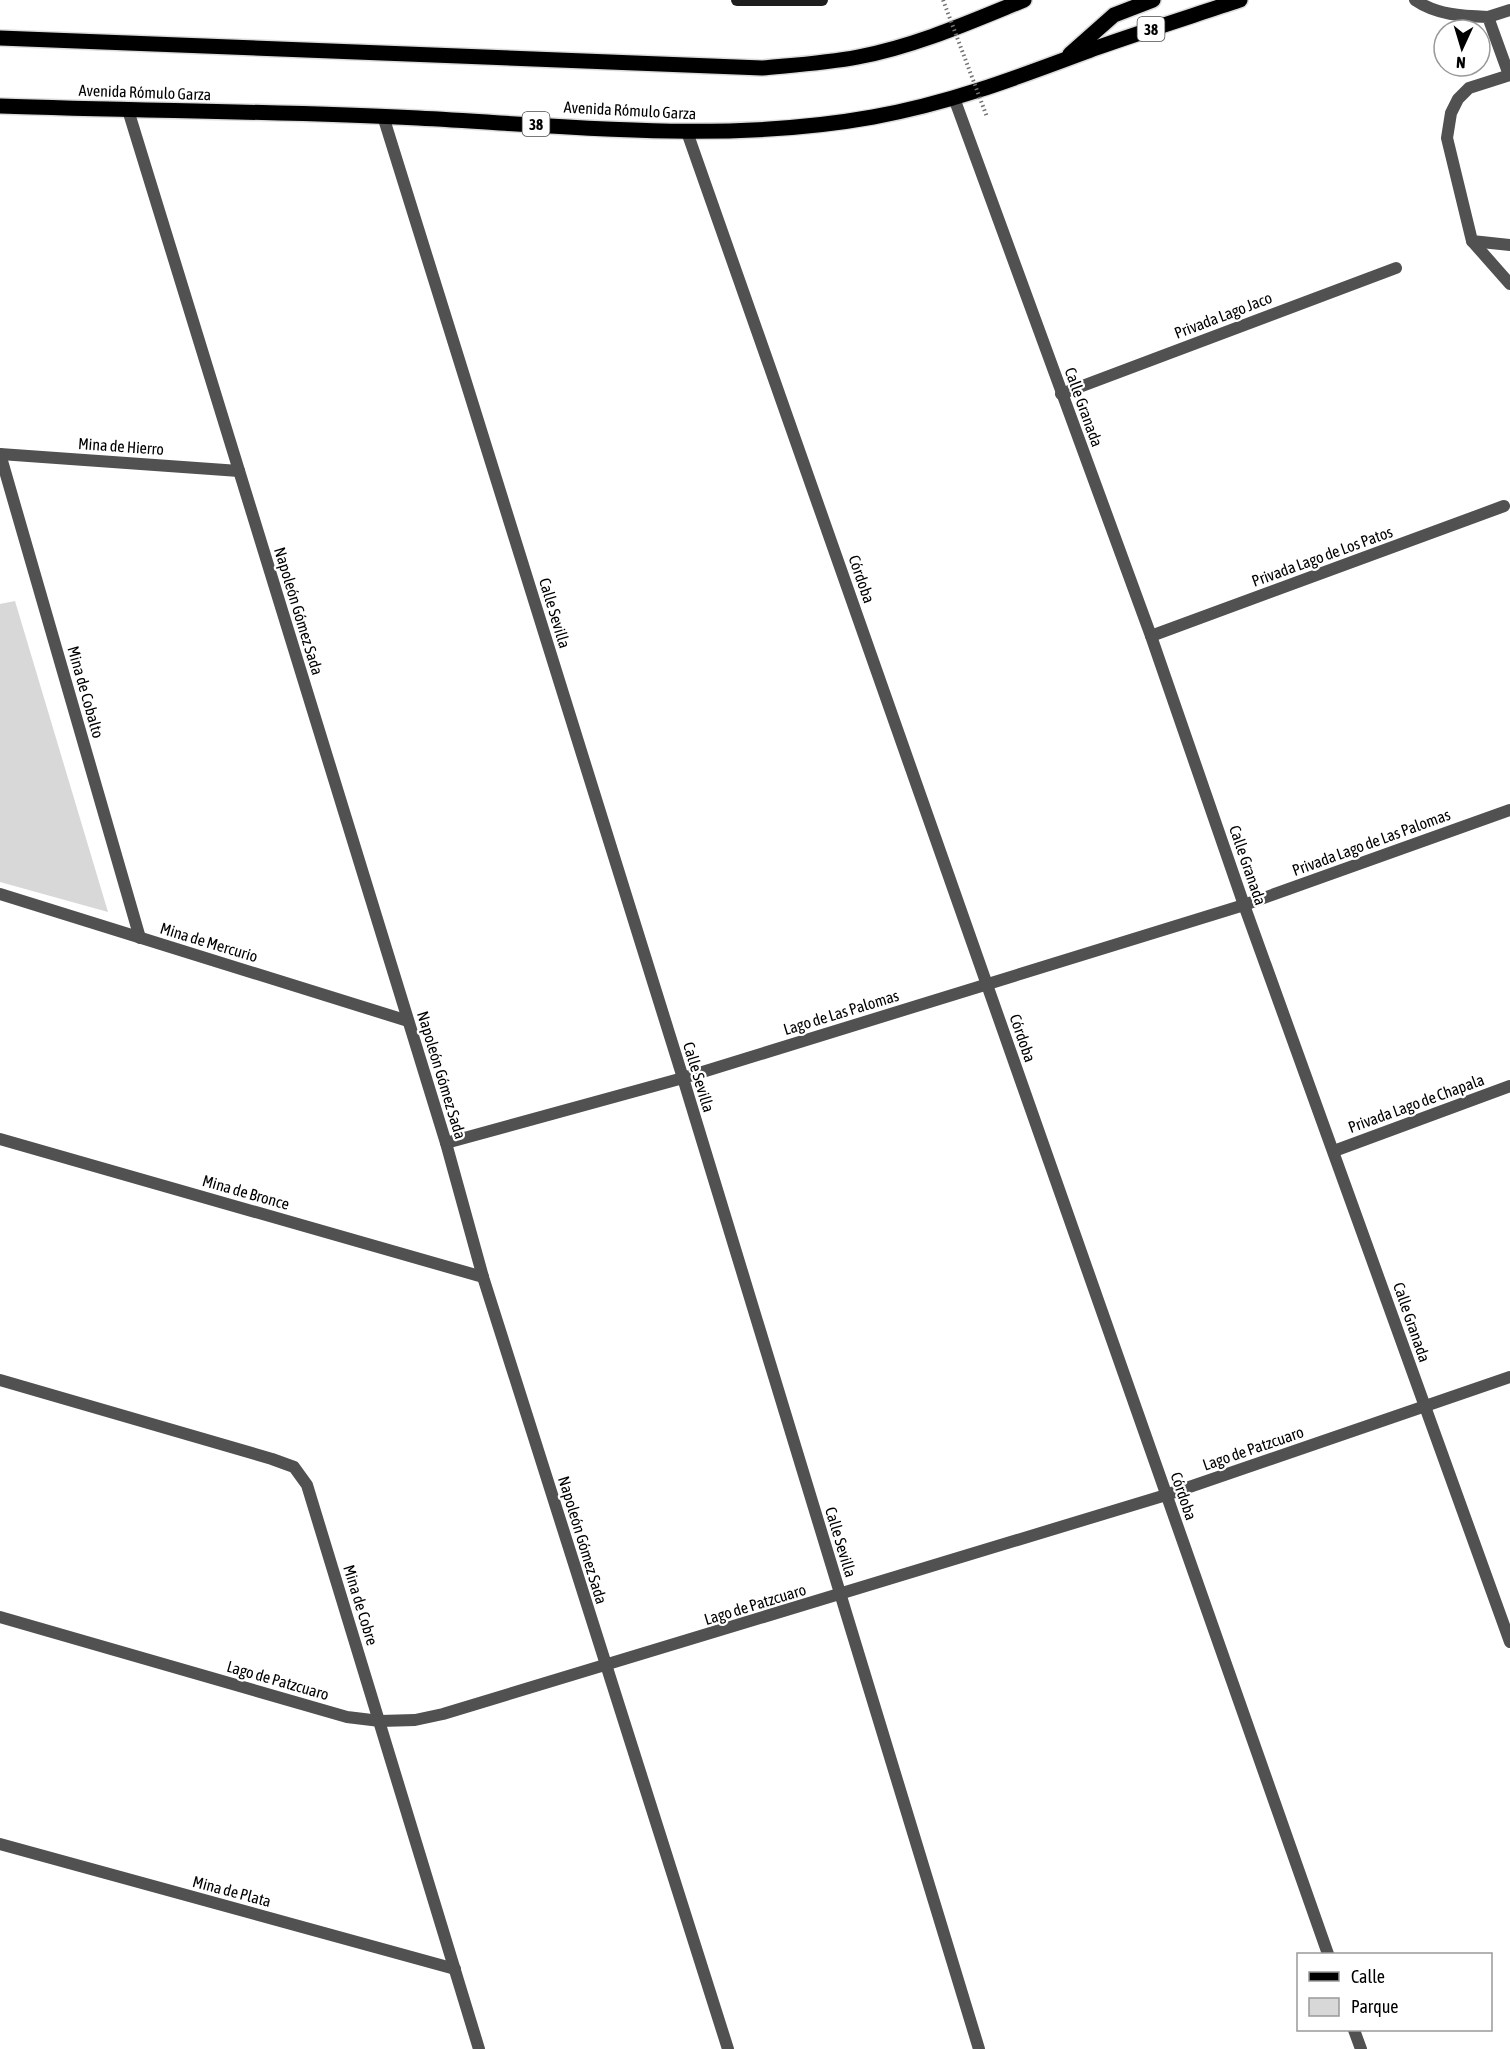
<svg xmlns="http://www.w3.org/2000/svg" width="1510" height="2049" viewBox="0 0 1510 2049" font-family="'Asap Condensed',sans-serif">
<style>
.green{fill:#d8d8d8}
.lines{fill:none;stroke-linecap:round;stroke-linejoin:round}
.primary-casing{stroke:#dbdbdb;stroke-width:18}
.lane{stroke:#515151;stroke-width:12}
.street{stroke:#515151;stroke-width:12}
.secondary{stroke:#1e1e1e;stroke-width:12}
.primary{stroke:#000;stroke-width:15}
.path-bridge{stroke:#737373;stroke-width:4;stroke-dasharray:1.5 3;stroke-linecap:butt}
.labels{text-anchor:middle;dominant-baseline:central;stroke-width:4.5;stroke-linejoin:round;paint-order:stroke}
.shield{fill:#fff;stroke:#4c4c4c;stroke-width:1.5}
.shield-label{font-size:15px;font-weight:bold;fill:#000}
.street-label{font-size:16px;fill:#000;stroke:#fff}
</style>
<rect width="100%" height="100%" fill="#fff"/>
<polygon class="green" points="15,601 108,912 0,882 0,604"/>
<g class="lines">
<defs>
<g id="primary">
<path d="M 0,38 L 762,68 C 794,65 827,63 858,57 C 916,46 970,22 1024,0"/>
<polyline points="1070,54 1114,15 1153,0"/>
<path d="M 0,106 C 139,111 279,111 418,118 C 569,126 723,144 873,117 C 952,103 1021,76 1096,48 C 1144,31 1192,16 1240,0"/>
</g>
</defs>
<use href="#primary" class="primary-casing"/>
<g class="lane">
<path d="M 1415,0 C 1437,15 1462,16 1488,17 L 1509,75"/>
<polyline points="1488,17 1510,10"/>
<polyline points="1510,75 1469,88 1458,99 1451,113 1447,138 1472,241 1510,245"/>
<polyline points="1472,241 1510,284"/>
</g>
<g class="street">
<polyline points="954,98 1151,636 1244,905 1510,1642"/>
<polyline points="128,110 446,1143 483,1277 728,2049"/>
<polyline points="383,116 683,1078 979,2049"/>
<polyline points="687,132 1328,1954"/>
<polyline points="1061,394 1396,268"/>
<polyline points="0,454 140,938"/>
<polyline points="0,454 239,471"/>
<polyline points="1151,636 1504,506"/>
<polyline points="0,894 408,1021"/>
<polyline points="0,1139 483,1277"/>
<polyline points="446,1143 683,1078 1244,905 1510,810"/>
<polyline points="1334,1151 1510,1086"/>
<polyline points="0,1380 272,1459 294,1467 307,1485 479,2049"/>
<polyline points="0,1617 347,1717 380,1721 415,1720 443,1714 1166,1495 1510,1377"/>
<polyline points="0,1844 455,1969"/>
<polyline points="1354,2030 1361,2049"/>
</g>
<polyline class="secondary" points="737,0 822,0"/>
<use href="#primary" class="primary"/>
<polyline class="path-bridge" points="943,0 987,117"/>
</g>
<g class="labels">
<g class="shield">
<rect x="1137.5" y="17" width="27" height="24" rx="4.5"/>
<rect x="522.5" y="112" width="27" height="24" rx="4.5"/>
</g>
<g class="shield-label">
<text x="1151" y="29">38</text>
<text x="536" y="124">38</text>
</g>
<g class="street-label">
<text transform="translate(145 92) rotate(2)">Avenida Rómulo Garza</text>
<text transform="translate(630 110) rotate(3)">Avenida Rómulo Garza</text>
<text transform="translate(1223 315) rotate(-21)">Privada Lago Jaco</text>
<text transform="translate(1084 407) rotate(70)">Calle Granada</text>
<text transform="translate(121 446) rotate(4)">Mina de Hierro</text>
<text transform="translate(1322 556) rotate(-20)">Privada Lago de Los Patos</text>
<text transform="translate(862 579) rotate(71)">Córdoba</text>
<text transform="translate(299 611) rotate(73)">Napoleón Gómez Sada</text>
<text transform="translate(555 613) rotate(73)">Calle Sevilla</text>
<text transform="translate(86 692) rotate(74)">Mina de Cobalto</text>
<text transform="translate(1371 842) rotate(-20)">Privada Lago de Las Palomas</text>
<text transform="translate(1248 865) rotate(71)">Calle Granada</text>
<text transform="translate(209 942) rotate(17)">Mina de Mercurio</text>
<text transform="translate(841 1012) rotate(-17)">Lago de Las Palomas</text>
<text transform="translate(1023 1038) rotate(71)">Córdoba</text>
<text transform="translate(442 1075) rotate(73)">Napoleón Gómez Sada</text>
<text transform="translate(699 1077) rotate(73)">Calle Sevilla</text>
<text transform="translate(1416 1103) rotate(-20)">Privada Lago de Chapala</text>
<text transform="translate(246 1192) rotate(16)">Mina de Bronce</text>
<text transform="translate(1412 1322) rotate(71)">Calle Granada</text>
<text transform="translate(1253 1448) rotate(-19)">Lago de Patzcuaro</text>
<text transform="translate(1184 1496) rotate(71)">Córdoba</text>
<text transform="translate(583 1540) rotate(73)">Napoleón Gómez Sada</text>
<text transform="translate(841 1542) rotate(73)">Calle Sevilla</text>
<text transform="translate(755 1604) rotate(-17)">Lago de Patzcuaro</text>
<text transform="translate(361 1605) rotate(73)">Mina de Cobre</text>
<text transform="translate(278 1680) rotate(16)">Lago de Patzcuaro</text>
<text transform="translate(232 1891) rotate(15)">Mina de Plata</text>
</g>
</g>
<rect x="1297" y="1953" width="195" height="78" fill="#ffffff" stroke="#999999" stroke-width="1.5"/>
<rect x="1309" y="1972" width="30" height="9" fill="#000000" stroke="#999999" stroke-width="1.5"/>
<text x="1351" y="1983" font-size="18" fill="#000000">Calle</text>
<rect x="1309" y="1998" width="30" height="18" fill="#d8d8d8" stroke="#999999" stroke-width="1.5"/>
<text x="1351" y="2013" font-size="18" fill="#000000">Parque</text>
<g transform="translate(1462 48) rotate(184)"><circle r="28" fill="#ffffff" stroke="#999999" stroke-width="1.5"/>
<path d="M0-4.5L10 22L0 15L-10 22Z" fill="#000000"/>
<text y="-9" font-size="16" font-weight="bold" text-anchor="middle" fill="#000000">N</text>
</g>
</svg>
